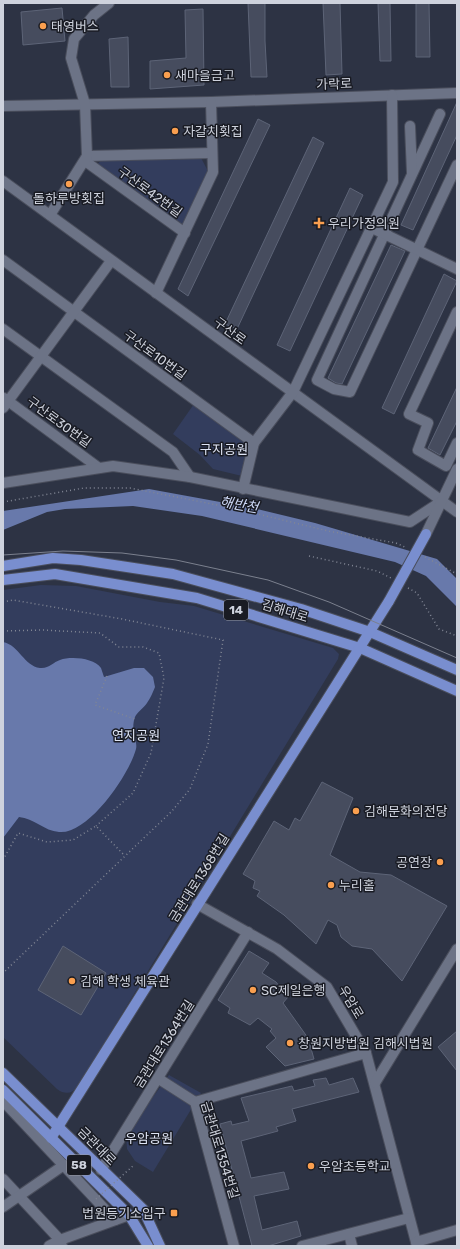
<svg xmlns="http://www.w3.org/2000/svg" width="460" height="1249" viewBox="0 0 460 1249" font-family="Rubik,'Noto Sans KR',sans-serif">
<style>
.green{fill:#333d5d}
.water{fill:#6879ab}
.building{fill:#464c5e;stroke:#5d6477}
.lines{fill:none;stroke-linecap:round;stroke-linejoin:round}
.minor-casing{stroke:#4a4e5c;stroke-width:12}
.major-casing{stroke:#4a4e5c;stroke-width:12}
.path{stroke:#818694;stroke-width:1.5;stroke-dasharray:1 3;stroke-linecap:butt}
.minor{stroke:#6c7386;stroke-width:10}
.major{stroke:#798ecf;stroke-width:10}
.tram{stroke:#7b808e;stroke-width:1}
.major-bridge-casing{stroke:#4a4e5c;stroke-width:12;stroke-linecap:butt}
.path-bridge{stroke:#818694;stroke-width:1.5;stroke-dasharray:1 3;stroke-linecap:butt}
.major-bridge{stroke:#798ecf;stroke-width:10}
.poi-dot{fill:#fa9f4f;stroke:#191b23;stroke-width:1.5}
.labels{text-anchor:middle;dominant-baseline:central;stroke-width:3;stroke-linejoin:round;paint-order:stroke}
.shield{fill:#191b23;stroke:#989ba5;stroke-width:1}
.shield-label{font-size:12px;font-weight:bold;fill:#ced2dd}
.poi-label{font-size:13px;fill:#ced2dd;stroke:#191b23;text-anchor:start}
.street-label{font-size:13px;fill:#ced2dd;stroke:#191b23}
.park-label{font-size:13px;fill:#dee4f4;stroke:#191b23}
.water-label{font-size:14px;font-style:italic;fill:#ccd7f5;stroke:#191b23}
</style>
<rect width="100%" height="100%" fill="#2d3344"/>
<g class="green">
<polygon points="200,156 209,173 184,228 96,166 103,158"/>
<polygon points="194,404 242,434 248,445 242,476 213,469 200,455 173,434"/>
<path d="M 41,585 L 76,586 L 160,602 L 194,606 L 333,648 L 339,654 L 338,659 L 78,1086 C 72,1094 65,1095 57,1089 L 3,1037 L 3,590 Z"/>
<polygon points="169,1075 201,1093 153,1172 135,1161 127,1149 126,1134"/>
</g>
<g class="water">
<polygon points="149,489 253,508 315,523 437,559 457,579 457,607 426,576 395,562 202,516 133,506 65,509 47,512 3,530 3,511"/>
<path d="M 3,642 C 19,645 24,666 40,668 C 49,669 53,662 60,660 C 71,656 94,658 101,668 C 102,671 103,674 104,677 L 134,668 L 144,668 L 153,677 L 155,687 C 153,692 150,699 147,703 C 144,708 137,712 135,717 C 130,731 138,740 136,749 C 129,775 88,835 59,832 C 44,831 34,818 19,817 L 3,838 Z"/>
</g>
<g class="building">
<polygon points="248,3 265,3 265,41 267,77 251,77"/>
<polygon points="323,3 340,3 342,74 326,75"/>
<polygon points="378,3 390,3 391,61 380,61"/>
<polygon points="416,3 429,3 430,57 416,57"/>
<polygon points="62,8 65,41 23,45 21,12"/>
<polygon points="203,9 204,85 150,89 150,61 186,58 185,10"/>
<polygon points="128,37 129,87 111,87 109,39"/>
<polygon points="457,102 457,135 413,230 401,225"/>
<polygon points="258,119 270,125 188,296 178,289"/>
<polygon points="313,137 324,143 237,329 225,324"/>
<polygon points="350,188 363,195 290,351 277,345"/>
<polygon points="391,245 405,251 342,384 336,383 328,378"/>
<polygon points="444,274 457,281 394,414 382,408"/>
<polygon points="457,387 457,421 440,455 428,448"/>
<polygon points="322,782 353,798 330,855 360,872 391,875 447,906 402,981 372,949 352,946 341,937 337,925 328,920 316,944 284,915 257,896 260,891 253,888 255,881 243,874 274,821 289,830 295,818 300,821"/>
<polygon points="63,946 106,973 81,1015 38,990"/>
<polygon points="249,951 269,963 262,973 276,982 288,997 283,1003 308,1038 314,1059 285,1066 266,1047 276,1038 270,1031 272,1029 258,1018 250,1025 228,1013 230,1008 218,1000"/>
<polygon points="457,1031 457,1071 438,1047"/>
<polygon points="326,1078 329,1085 353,1078 359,1092 292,1109 296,1121 276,1127 278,1131 241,1141 251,1178 284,1172 289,1189 254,1196 262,1230 297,1221 301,1236 268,1246 252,1246 220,1124 231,1121 232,1125 249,1121 241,1098 292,1086 294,1091 315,1086 313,1080"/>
</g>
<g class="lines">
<defs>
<g id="minor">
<polyline points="3,106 211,102 457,93"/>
<polyline points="440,114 317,380 334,389 350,392 457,165"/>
<polyline points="410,126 412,173"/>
<polyline points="87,156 212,153"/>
<polyline points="85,161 185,233"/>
<polyline points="3,181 457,512"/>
<polyline points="50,215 87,156 85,104 71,58 74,39 94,15 109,3"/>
<polyline points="372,228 457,269"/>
<polyline points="3,260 254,443"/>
<polyline points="156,293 213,172 211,102"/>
<polyline points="457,312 409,414 428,423 418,450 446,466 457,443"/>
<polyline points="3,329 173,452 190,477"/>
<polyline points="4,398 99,468"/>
<polyline points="3,408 111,261"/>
<polyline points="3,483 113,466 190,477 410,522 442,501"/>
<polyline points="243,489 254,443 293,392 393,182 392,95"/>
<polyline points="426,534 457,469"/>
<polyline points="197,904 277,949 327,987 366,1053 417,1246"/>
<polyline points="159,1079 195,1102 234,1246"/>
<polyline points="375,1083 457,949"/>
<polyline points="3,1101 115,1220"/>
<polyline points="195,1102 366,1053"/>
<polyline points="101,1170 248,932"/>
<polyline points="3,1179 60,1240 62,1246"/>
<polyline points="3,1207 64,1165"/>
<polyline points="349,1234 352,1246"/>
<polyline points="416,1242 457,1230"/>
<polyline points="49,1246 60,1240 129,1215"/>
<polyline points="302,1246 409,1218"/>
</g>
<g id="major">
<polyline points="3,566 53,558 81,560 173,574 301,609 370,632 457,670"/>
<polyline points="3,580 55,574 197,598 360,648 457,691"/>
<polyline points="3,1073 143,1209 160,1246"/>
<polyline points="3,1090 129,1215 148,1246"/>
<polyline points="51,1138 389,601"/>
</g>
</defs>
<use href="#minor" class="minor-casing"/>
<use href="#major" class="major-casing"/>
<g class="path">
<polyline points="3,502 84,488 130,488 233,508 328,531 396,543 407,548"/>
<polyline points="309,556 377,571 391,578"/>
<polyline points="425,557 457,574"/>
<polyline points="408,588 417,593 439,629 457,636"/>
<polyline points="3,602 13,600 122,619 223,640 208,744 190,789 172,811 3,973"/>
<polyline points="3,631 42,630 100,633 119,647 143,647 159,653 164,678 151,753 133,793 96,826"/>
<polyline points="107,676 95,705 135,719"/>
<polyline points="3,836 5,836"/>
<polyline points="3,860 18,833 47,842 73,840 96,826 125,856"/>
</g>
<use href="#minor" class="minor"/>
<use href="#major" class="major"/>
<polyline class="tram" points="3,555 63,551 122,553 176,560 268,580 329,602 457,658"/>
<defs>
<polyline id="major-bridge" points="389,601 426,534"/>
</defs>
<use href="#major-bridge" class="major-bridge-casing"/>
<polyline class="path-bridge" points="96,1199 134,1165"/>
<use href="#major-bridge" class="major-bridge"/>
</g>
<g class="poi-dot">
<circle cx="43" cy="26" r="4"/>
<circle cx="167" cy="75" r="4"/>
<circle cx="175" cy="131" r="4"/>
<circle cx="69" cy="184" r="4"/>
<path d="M317 217h4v4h4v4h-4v4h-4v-4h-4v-4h4z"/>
<circle cx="356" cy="811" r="4"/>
<circle cx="440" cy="862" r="4"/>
<circle cx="331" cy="885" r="4"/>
<circle cx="72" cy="981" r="4"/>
<circle cx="253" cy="990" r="4"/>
<circle cx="290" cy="1043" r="4"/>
<circle cx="311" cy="1166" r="4"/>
<rect x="170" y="1209" width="8" height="8" rx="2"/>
</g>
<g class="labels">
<g class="shield">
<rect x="224" y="600" width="24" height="20" rx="3"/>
<rect x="67" y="1155" width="24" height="20" rx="3"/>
</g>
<g class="shield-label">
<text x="236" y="610">14</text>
<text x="79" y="1165">58</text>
</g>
<g class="poi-label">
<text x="51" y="26">태영버스</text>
<text x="175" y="75">새마을금고</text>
<text x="183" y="131">자갈치횟집</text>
<text x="69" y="198" text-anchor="middle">돌하루방횟집</text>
<text x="328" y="223">우리가정의원</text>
<text x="364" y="811">김해문화의전당</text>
<text x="432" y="862" text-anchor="end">공연장</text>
<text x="339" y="885">누리홀</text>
<text x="80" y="981">김해 학생 체육관</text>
<text x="261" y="990">SC제일은행</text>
<text x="298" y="1043">창원지방법원 김해시법원</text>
<text x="319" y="1166">우암초등학교</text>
<text x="166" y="1213" text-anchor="end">법원등기소입구</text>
</g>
<g class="street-label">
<text transform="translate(334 84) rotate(-2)">가락로</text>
<text transform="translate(150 192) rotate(36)">구산로42번길</text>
<text transform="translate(230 331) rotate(36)">구산로</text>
<text transform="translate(155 355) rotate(36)">구산로10번길</text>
<text transform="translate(59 422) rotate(36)">구산로30번길</text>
<text transform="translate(285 611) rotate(17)">김해대로</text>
<text transform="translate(199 878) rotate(-58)">금관대로1368번길</text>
<text transform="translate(351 1002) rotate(59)">우암로</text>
<text transform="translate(164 1044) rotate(-58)">금관대로1364번길</text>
<text transform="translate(97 1146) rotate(45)">금관대로</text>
<text transform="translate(220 1150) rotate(73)">금관대로1354번길</text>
</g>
<g class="park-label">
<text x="224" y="449">구지공원</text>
<text x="136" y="735">연지공원</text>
<text x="149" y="1138">우암공원</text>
</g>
<g class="water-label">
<text transform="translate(239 505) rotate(10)">해반천</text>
</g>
</g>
<rect width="460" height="1249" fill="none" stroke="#ced2dd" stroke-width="8"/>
</svg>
